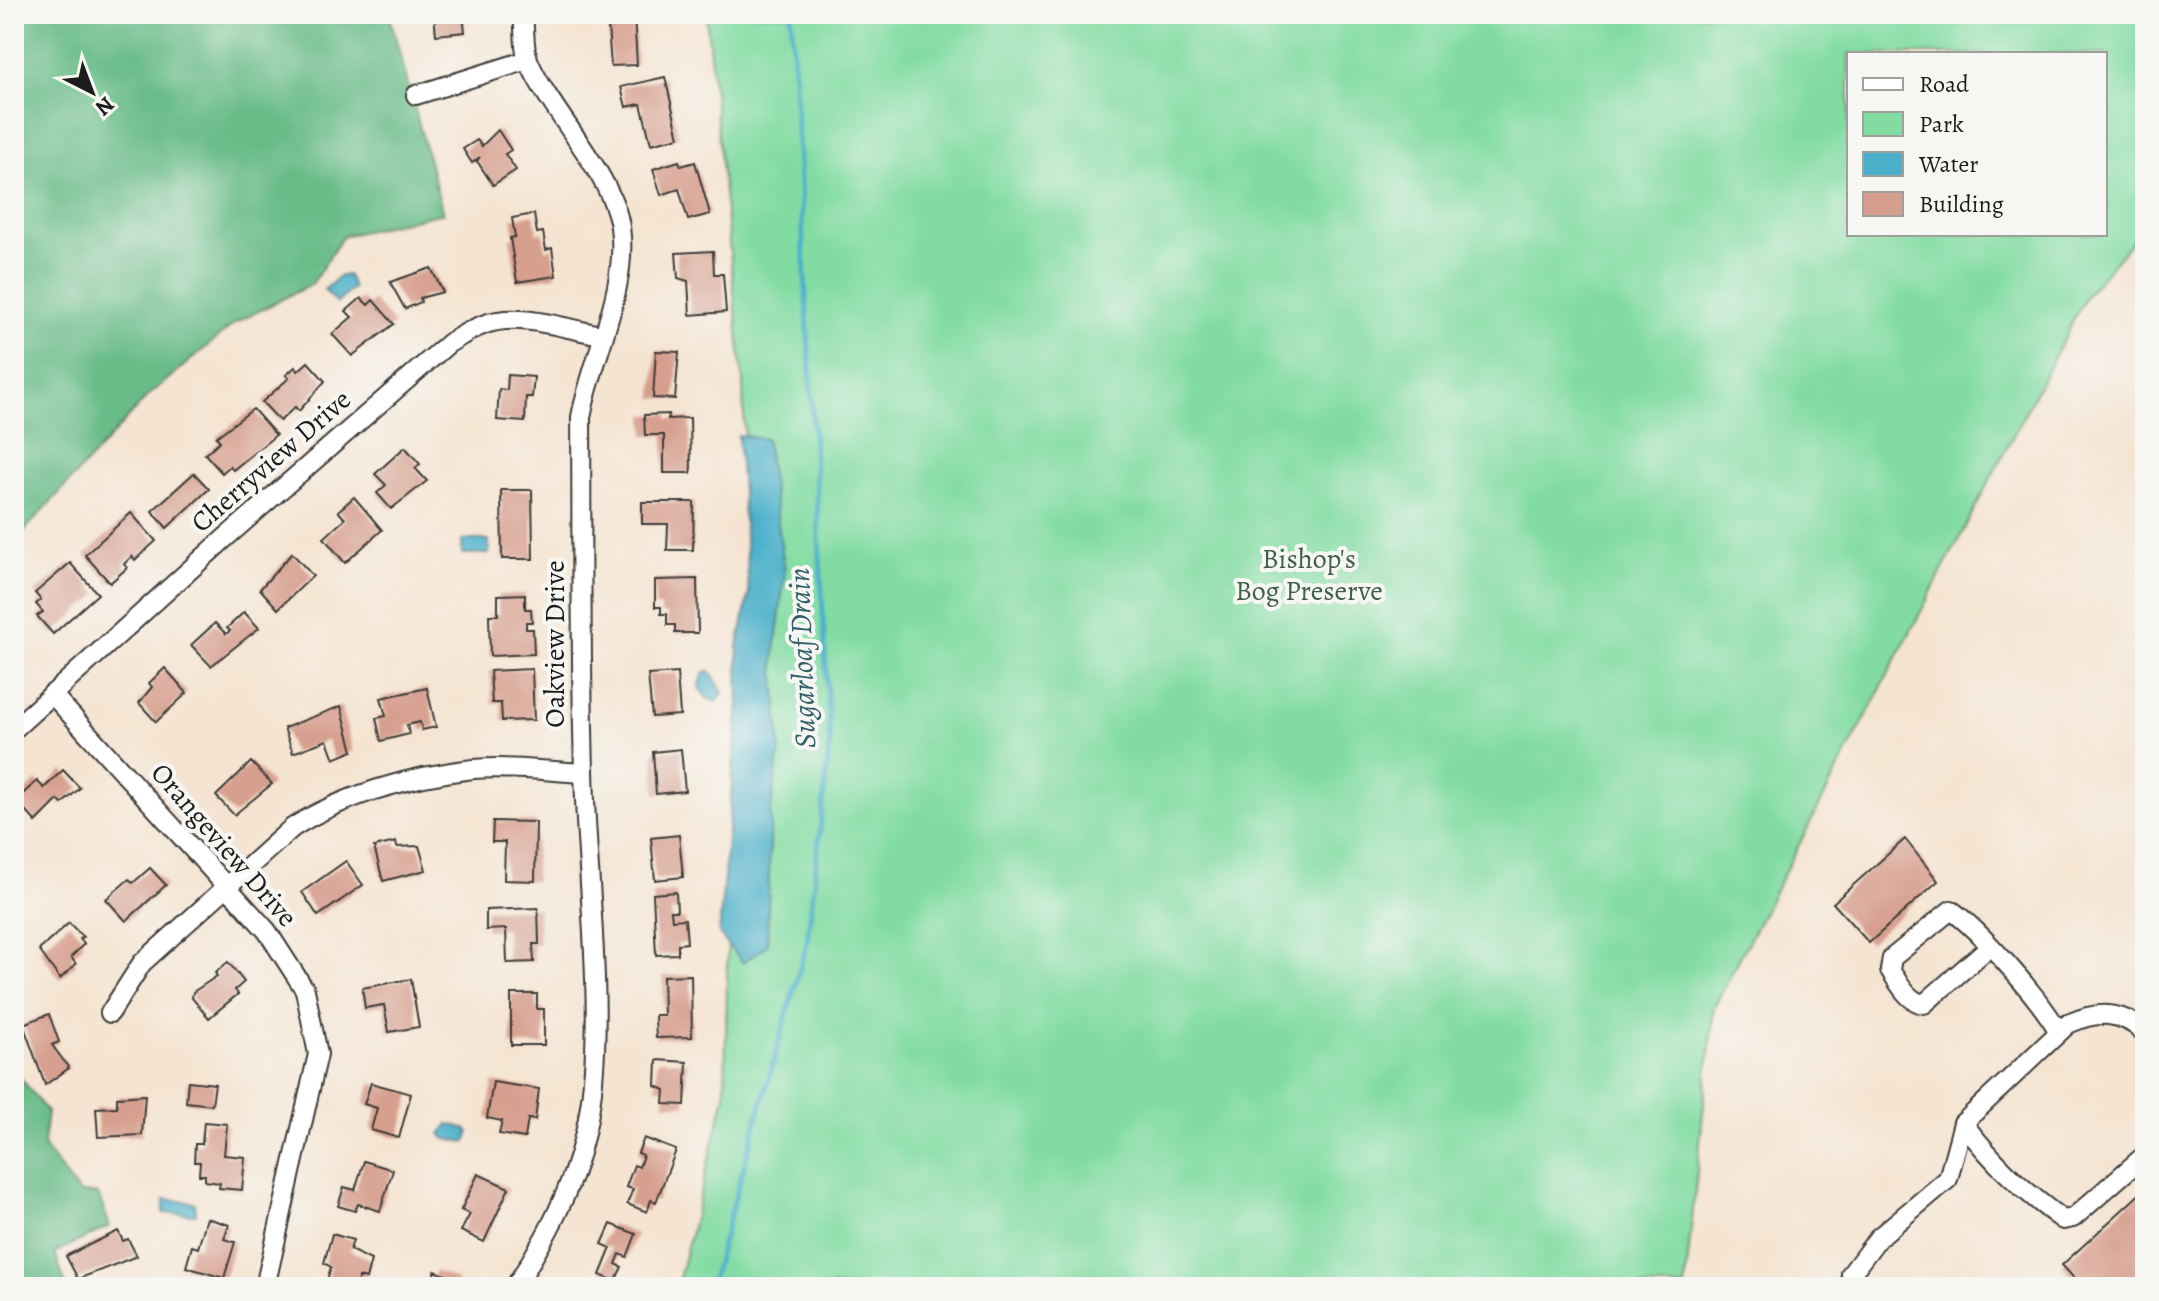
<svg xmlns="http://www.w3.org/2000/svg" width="2159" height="1301" viewBox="0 0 2159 1301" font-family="Alegreya,serif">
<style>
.green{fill:#82dca2;stroke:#4f7c5f;stroke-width:2;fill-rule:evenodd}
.forest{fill:#69bc88;stroke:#426c52;stroke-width:2}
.water{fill:#4bb0ca;stroke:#346673;stroke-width:2}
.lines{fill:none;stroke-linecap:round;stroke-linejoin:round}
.stream{stroke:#4bb0ca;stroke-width:5}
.building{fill:#d79f8e}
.minor-casing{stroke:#3d3a37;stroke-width:22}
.minor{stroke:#fff;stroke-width:18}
.labels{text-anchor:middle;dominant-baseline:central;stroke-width:8;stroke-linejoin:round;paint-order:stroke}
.street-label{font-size:28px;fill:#1c1c1c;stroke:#f6f6f2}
.park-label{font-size:28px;fill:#405f4b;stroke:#f6f6f2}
.water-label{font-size:30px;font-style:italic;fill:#315f6a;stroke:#f6f6f2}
</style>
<rect width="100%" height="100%" fill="#f6f6f2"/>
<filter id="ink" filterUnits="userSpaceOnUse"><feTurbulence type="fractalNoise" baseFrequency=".0125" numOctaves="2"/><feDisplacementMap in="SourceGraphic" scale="16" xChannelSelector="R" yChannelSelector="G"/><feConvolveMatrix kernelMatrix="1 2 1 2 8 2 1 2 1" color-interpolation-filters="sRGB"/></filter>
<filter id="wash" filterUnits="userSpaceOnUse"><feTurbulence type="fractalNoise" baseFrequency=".006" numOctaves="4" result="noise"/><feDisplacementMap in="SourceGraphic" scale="32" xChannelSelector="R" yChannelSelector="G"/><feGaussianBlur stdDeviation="1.8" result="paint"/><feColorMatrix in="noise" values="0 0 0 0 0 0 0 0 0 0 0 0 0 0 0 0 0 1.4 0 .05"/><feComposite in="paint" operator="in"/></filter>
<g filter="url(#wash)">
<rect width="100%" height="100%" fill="#f5e4d1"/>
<path class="green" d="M 706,14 L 2145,14 L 2145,226 L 2087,294 L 1714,1007 L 1685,1287 L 677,1287 L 725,1096 L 730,806 L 739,703 L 738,646 L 749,593 L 743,381 ZM 1849,54 L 2105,54 L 2105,234 L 1849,234 Z"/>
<g class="forest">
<polygon points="14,14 389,14 443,213 343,236 312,284 235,323 149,395 14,542"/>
<polygon points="14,1069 47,1112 43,1146 79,1193 98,1194 110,1226 55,1253 66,1286 59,1287 14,1287"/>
</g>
<g class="water">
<polygon points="348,275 353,288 337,303 324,290 340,276"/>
<polygon points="738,435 766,439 785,572 774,659 780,748 771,808 767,945 743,963 719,934 739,703 738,646 749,593"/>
<rect x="462" y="540" width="27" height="14"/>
<polygon points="710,671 723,692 717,702 708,699 699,688 704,672"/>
<polygon points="449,1124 467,1129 470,1132 466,1142 446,1139 441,1134"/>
<polygon points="165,1199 195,1203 196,1214 163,1213"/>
</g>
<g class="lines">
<polyline class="stream" points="710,1287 807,943 830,743 791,14"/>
</g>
<g id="blocks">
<g class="building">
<polygon points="434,14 463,14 465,32 436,35"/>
<polygon points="607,14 634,14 637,65 611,66"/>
<polygon points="665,77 679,137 651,144 641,104 626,107 621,87"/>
<polygon points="498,130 511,150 505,154 516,170 493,185 477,161 480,157 472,163 463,149 477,140 482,146"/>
<polygon points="679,161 681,166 695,162 710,214 688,220 679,189 661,195 653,169"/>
<polygon points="534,214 537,233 543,232 546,250 552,248 556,276 517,282 510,238 515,237 512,218"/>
<polygon points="713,251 714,274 723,274 726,312 690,315 688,281 678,278 676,253"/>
<polygon points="431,268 443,292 420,298 421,302 405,309 390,282"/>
<polygon points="361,298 368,305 373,300 394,324 352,356 332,334 352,317 346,311"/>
<polygon points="656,351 679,352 675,399 653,398"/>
<polygon points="308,362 325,381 299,411 295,407 280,421 262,402 289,378 286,375 295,367 298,371"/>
<polygon points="508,375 534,377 532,397 526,397 525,422 497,420 499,389 507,390"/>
<polygon points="253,409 276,435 233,470 230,466 222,473 205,454 220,441 216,437"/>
<polygon points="669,414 668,419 690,418 691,473 664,473 664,435 645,435 644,415"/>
<polygon points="405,447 420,464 415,468 427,481 391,509 377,493 386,485 375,474"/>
<polygon points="194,473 209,489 167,528 152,511"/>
<polygon points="501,490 532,490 533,559 502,559"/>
<polygon points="354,497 382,530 345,563 324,538 345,519 338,511"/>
<polygon points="642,502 694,502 693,550 667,550 668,524 642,524"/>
<polygon points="131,513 156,541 135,560 132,556 124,564 127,568 110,583 85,555"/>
<polygon points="292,553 313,576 278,609 260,589"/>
<polygon points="70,563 98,594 53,634 37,616 43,612 36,604 41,600 35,593"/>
<polygon points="697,579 698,633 675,633 675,625 667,625 667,614 661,614 661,607 655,607 655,580"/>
<polygon points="525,594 525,609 531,609 532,622 526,622 526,629 533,629 534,654 490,656 489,615 498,615 498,595"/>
<polygon points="244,612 259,628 211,666 191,645 215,623 226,634 230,631 227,628"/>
<polygon points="165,668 187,693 156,722 139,703 152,687 149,683"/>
<polygon points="532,669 534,720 502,721 501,703 492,703 490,671"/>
<polygon points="677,673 680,715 652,717 648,675"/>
<polygon points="427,688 436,727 422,730 420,722 407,725 409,734 381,741 376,718 386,716 381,698"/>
<polygon points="341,706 353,751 334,759 327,740 293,753 284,728"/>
<polygon points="681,749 685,791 656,794 653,752"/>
<polygon points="251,762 272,784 234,815 216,796"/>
<polygon points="63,770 80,788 62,804 58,800 36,822 16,800 37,781 44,788"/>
<polygon points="493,821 536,822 535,881 504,880 505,842 492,842"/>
<polygon points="679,835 683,877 655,880 651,838"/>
<polygon points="1905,839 1938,881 1869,943 1833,903"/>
<polygon points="396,842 397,847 419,846 426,870 383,881 374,847"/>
<polygon points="346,861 363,885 318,916 302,892"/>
<polygon points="150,868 166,885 126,921 106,899 129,879 133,883"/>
<polygon points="676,892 677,911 671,911 672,920 685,919 687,943 678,944 678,954 656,955 653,894"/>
<polygon points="538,908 539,944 533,944 534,962 507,963 506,929 486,930 486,910"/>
<polygon points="69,923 83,937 80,939 84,944 71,957 76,964 60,979 39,950"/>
<polygon points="228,962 244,982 235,990 238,994 209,1018 192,998 193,992 217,976 215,973"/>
<polygon points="691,975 692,1037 656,1038 655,1015 664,1015 663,976"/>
<polygon points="411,979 419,1027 389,1032 384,1005 365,1008 362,988"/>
<polygon points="511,994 537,994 537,1009 544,1009 544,1045 511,1045"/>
<polygon points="49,1014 59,1042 52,1045 69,1068 45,1085 23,1024"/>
<polygon points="657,1060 687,1062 685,1105 664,1104 665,1090 656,1086"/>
<polygon points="188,1081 215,1084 212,1105 186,1102"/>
<polygon points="493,1082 539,1089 535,1120 528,1119 525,1138 499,1134 502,1121 487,1118"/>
<polygon points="371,1083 411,1094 399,1138 371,1130 377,1108 364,1104"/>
<polygon points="145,1095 142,1135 98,1137 96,1108 117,1107 117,1097"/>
<polygon points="204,1122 227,1124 224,1155 245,1157 242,1190 219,1188 220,1183 205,1181 205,1175 199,1175 200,1162 194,1162 195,1144 202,1144"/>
<polygon points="644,1138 676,1150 656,1202 651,1200 647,1212 627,1204 633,1189 626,1187 634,1165 639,1167 643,1155 638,1153"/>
<polygon points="364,1161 393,1170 380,1211 358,1204 355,1211 338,1206 344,1187 355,1190"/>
<polygon points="478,1174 509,1188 484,1242 461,1231 470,1214 461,1210"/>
<polygon points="2145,1189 2145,1287 2082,1287 2062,1265"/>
<polygon points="207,1218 229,1225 224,1239 235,1242 224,1278 186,1267 192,1246 198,1248"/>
<polygon points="611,1224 636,1234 627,1257 620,1254 616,1264 622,1267 615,1281 600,1275 611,1248 602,1244"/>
<polygon points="118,1231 123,1241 128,1239 137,1256 78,1279 66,1256"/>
<polygon points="332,1234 353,1240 350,1250 371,1260 366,1279 359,1277 356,1287 325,1287 331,1267 324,1263"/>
<polygon points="435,1271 458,1280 455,1287 429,1287"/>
</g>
</g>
</g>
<g filter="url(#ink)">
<use href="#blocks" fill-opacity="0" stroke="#3d3a37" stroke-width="2"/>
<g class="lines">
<defs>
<g id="minor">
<polyline points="416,95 528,60"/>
<polyline points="52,694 267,931 305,990 318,1054 265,1287"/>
<path d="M 14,729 L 224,539 L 449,343 C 460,337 471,329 483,325 C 518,311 566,329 601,335"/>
<path d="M 1989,947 L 1924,1004 C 1908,1002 1899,983 1890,970 L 1892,958 L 1951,910 C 1982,932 2040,999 2059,1032"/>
<path d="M 110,1013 L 142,963 L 292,828 C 343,795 412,776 473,769 C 509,766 548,771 584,773"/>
<path d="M 1963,1123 C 1995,1165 2021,1189 2063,1220 L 2073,1218 L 2145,1155"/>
<path d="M 1963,1123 L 2068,1024 C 2097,1011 2121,1010 2145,1033"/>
<path d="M 515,1287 C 546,1238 572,1191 585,1133 C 607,1038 589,899 585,800 C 580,673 582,545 581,417 C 592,358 629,287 620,227 C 613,175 551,113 529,62 C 523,49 525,29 523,14"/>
<polyline points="1856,1287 1851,1274 1878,1238 1948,1179 1963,1123"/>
</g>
</defs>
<use href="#minor" class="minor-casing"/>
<use href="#minor" class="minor"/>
</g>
</g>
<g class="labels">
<g class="street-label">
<text transform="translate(271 461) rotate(-41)">Cherryview Drive</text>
<text transform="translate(555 644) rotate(-90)">Oakview Drive</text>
<text transform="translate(224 845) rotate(49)">Orangeview Drive</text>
</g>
<g class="park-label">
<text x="1309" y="559">Bishop's<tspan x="1309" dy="32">Bog Preserve</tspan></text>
</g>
<g class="water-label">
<text transform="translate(802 658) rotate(-92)">Sugarloaf Drain</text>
</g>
</g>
<rect width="2159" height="1301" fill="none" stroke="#f6f6f2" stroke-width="48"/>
<rect x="1847" y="52" width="260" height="184" fill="#f6f6f2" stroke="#9f9f9c" stroke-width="2"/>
<rect x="1863" y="78" width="40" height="12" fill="#ffffff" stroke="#9f9f9c" stroke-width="2"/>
<text x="1919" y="92" font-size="24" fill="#1c1c1c">Road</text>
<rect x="1863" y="112" width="40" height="24" fill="#82dca2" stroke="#9f9f9c" stroke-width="2"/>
<text x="1919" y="132" font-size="24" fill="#1c1c1c">Park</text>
<rect x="1863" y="152" width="40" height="24" fill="#4bb0ca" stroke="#9f9f9c" stroke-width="2"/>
<text x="1919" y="172" font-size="24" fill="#1c1c1c">Water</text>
<rect x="1863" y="192" width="40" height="24" fill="#d79f8e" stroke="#9f9f9c" stroke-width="2"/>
<text x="1919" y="212" font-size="24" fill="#1c1c1c">Building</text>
<g transform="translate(92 92) rotate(138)" stroke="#f6f6f2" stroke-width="6" paint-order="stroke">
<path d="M0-6L14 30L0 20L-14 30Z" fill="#1c1c1c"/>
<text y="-12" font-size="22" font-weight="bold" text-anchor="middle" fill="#1c1c1c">N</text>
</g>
</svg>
